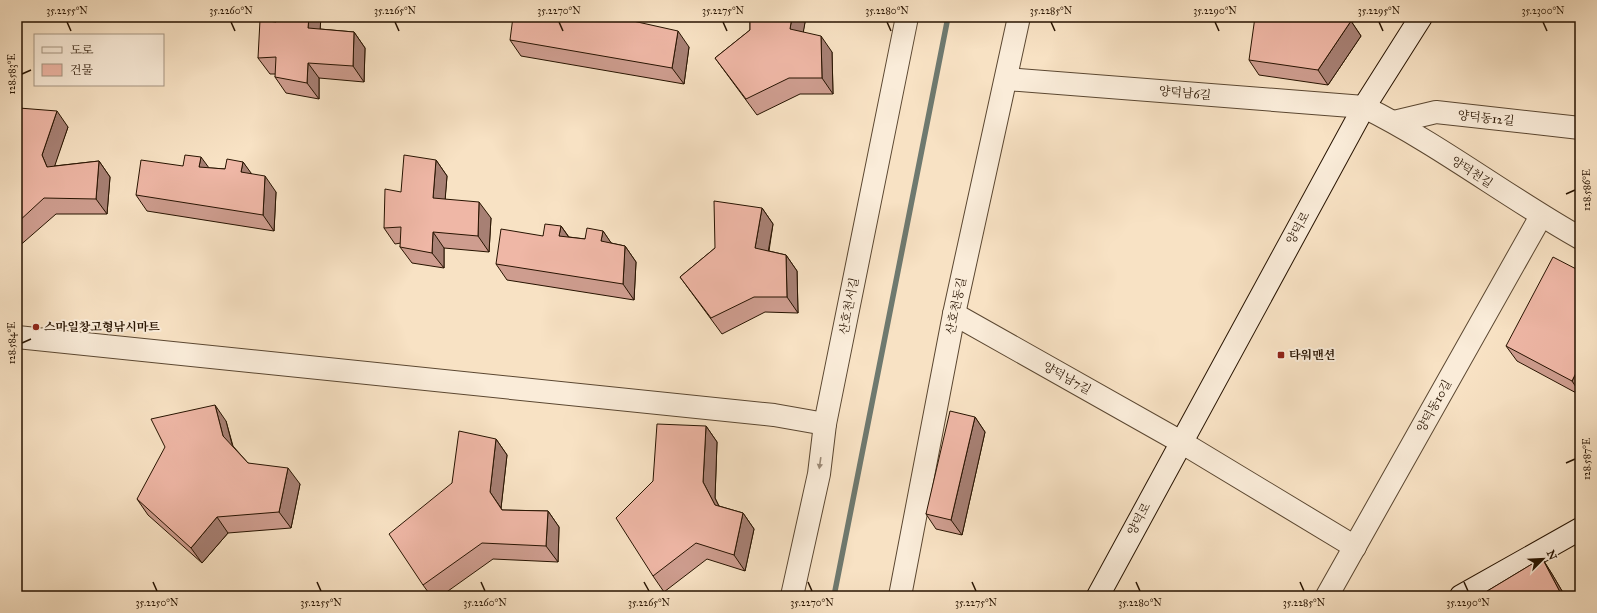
<svg xmlns="http://www.w3.org/2000/svg" width="1597" height="613" viewBox="0 0 1597 613" font-family="'IM FELL Great Primer','Noto Serif KR',serif">
<style>
.lines{fill:none;stroke-linecap:round;stroke-linejoin:round}
.stream{stroke:#6e796f;stroke-width:5.5}
.minor-casing{stroke:#5b4731;stroke-width:24}
.tertiary-casing{stroke:#5b4731;stroke-width:24}
.secondary-casing{stroke:#271300;stroke-width:24}
.minor{stroke:#faecd9;stroke-width:22}
.tertiary{stroke:#faecd9;stroke-width:22}
.secondary{stroke:#faecd9;stroke-width:22}
.wall{fill:#ce9d8f;stroke:#271300}
.shaded-wall{fill:#a78074;stroke:#271300}
.building{fill:#efb7a6;stroke:#271300}
.oneway{fill:#9b8a77}
.ticks{fill:none;stroke:#271300;stroke-width:1.5}
.poi-dot{fill:#8f2418;stroke:#faecd9;stroke-width:1.5}
.labels{text-anchor:middle;dominant-baseline:central;stroke-width:4;stroke-linejoin:round;paint-order:stroke}
.street-label{font-size:12px;fill:#271300;stroke:#faecd9}
.poi-label{font-size:12px;font-weight:bold;fill:#271300;stroke:#faecd9;text-anchor:start}
.neatline{fill:none;stroke:#271300;stroke-width:1.5}
.ticks-label{font-size:10px;text-anchor:middle;fill:#271300}
</style>
<rect width="100%" height="100%" fill="#f8e2c4"/>
<filter id="stains"><feTurbulence type="fractalNoise" baseFrequency=".005" numOctaves="4"/><feColorMatrix values="0 0 0 0 .2 0 0 0 0 .09 0 0 0 0 .02 0 0 0 .5 -.17"/></filter>
<radialGradient id="worn" r=".72"><stop offset=".6" stop-color="#630" stop-opacity="0"/><stop offset="1" stop-color="#630" stop-opacity=".3"/></radialGradient>
<g class="lines">
<polyline class="stream" points="834,596 948,17"/>
<defs>
<g id="minor">
<path d="M 1007,79 L 1364,107 C 1439,144 1507,197 1580,238"/>
<polyline points="1394,122 1436,112 1580,128"/>
<polyline points="954,314 1181,442 1355,547"/>
<polyline points="900,596 954,314 1019,17"/>
<polyline points="1327,596 1541,216"/>
</g>
<g id="tertiary">
<polyline points="17,337 774,415 825,424"/>
<polyline points="792,596 819,474 825,424 907,17"/>
</g>
<g id="secondary">
<polyline points="1098,596 1364,107 1421,17"/>
<polyline points="1461,596 1580,529"/>
</g>
</defs>
<use href="#minor" class="minor-casing"/>
<use href="#tertiary" class="tertiary-casing"/>
<use href="#secondary" class="secondary-casing"/>
<use href="#minor" class="minor"/>
<use href="#tertiary" class="tertiary"/>
<use href="#secondary" class="secondary"/>
</g>
<g class="wall">
<polygon points="276,17 321,17 320,29 354,32 365,48 364,82 319,78 319,99 286,93 275,77 276,74 270,74 258,58 276,22"/>
<polygon points="623,17 625,20 689,47 684,84 521,56 510,40"/>
<polygon points="750,17 806,17 803,32 832,52 833,94 800,94 757,115 715,58 750,30"/>
<polygon points="1351,21 1361,36 1328,85 1259,75 1249,60"/>
<polygon points="17,121 68,127 54,166 99,161 110,177 107,214 56,214 17,248"/>
<polygon points="436,160 447,176 445,199 491,218 489,252 444,248 444,268 412,263 400,247 401,243 395,244 384,228"/>
<polygon points="243,162 251,174 276,192 274,231 147,211 136,195 183,166 225,169"/>
<polygon points="762,208 773,224 769,251 786,255 797,271 798,313 765,312 722,334 680,277 715,248"/>
<polygon points="561,226 569,237 585,239 603,231 611,243 625,246 636,262 634,300 507,280 496,264 543,236"/>
<polygon points="1580,271 1580,395 1517,361 1506,346"/>
<polygon points="975,417 985,432 962,535 936,529 926,514"/>
<polygon points="226,421 233,446 248,463 300,484 291,528 228,533 202,563 148,515 137,499"/>
<polygon points="706,426 717,442 715,498 719,506 743,513 754,529 745,571 707,559 664,592 653,576 653,481"/>
<polygon points="496,439 507,455 501,508 502,510 548,511 559,527 558,562 493,559 441,596 431,596 423,585 452,483"/>
<polygon points="1542,558 1552,574 1565,596 1479,596"/>
</g>
<g class="shaded-wall">
<polygon points="309,17 321,17 319,44 308,28"/>
<polygon points="615,17 623,17 628,23"/>
<polygon points="792,17 806,17 801,45 790,29"/>
<polygon points="1351,21 1361,36 1328,85 1318,70"/>
<polygon points="678,31 689,47 684,84 672,68"/>
<polygon points="354,32 365,48 364,82 353,66"/>
<polygon points="821,36 832,52 833,94 822,78"/>
<polygon points="308,63 319,78 319,99 307,83"/>
<polygon points="57,111 68,127 53,171 47,167 42,155"/>
<polygon points="201,157 212,172 199,167"/>
<polygon points="436,160 447,176 444,214 433,198"/>
<polygon points="99,161 110,177 107,214 96,199"/>
<polygon points="243,162 254,177 241,172"/>
<polygon points="265,176 276,192 274,231 263,215"/>
<polygon points="479,202 491,218 489,252 478,236"/>
<polygon points="762,208 773,224 766,264 755,248"/>
<polygon points="561,226 572,242 559,236"/>
<polygon points="603,231 614,247 601,241"/>
<polygon points="433,232 444,248 444,268 432,253"/>
<polygon points="625,246 636,262 634,300 623,284"/>
<polygon points="786,255 797,271 798,313 787,297"/>
<polygon points="1580,365 1580,393 1572,381"/>
<polygon points="215,405 226,421 234,452 223,436"/>
<polygon points="975,417 985,432 962,535 951,520"/>
<polygon points="706,426 717,442 715,498 726,521 715,505 703,482"/>
<polygon points="496,439 507,455 501,508 490,492"/>
<polygon points="288,468 300,484 291,528 279,512"/>
<polygon points="548,511 559,527 558,562 546,546"/>
<polygon points="743,513 754,529 745,571 734,555"/>
<polygon points="217,517 228,533 202,563 191,548"/>
<polygon points="1542,558 1552,574 1565,596 1563,596 1560,592"/>
</g>
<g class="building">
<polygon points="276,17 309,17 308,28 354,32 353,66 308,63 307,83 275,77 276,57 258,58 260,20 276,22"/>
<polygon points="513,17 615,17 678,31 672,68 510,40"/>
<polygon points="750,17 792,17 790,29 821,36 822,78 789,78 746,99 715,58 750,30"/>
<polygon points="1255,17 1323,17 1351,21 1318,70 1249,60"/>
<polygon points="19,108 57,111 42,155 47,167 99,161 96,199 44,198 17,223 17,121"/>
<polygon points="185,155 201,157 199,167 225,169 227,159 243,162 241,172 265,176 263,215 136,195 141,160 183,166"/>
<polygon points="404,155 436,160 433,198 479,202 478,236 433,232 432,253 400,247 401,227 384,228 385,189 401,192"/>
<polygon points="714,201 762,208 755,248 786,255 787,297 754,297 711,318 680,277 715,248"/>
<polygon points="545,224 561,226 559,236 585,239 587,228 603,231 601,241 625,246 623,284 496,264 501,229 543,236"/>
<polygon points="1553,257 1580,271 1580,365 1572,381 1506,346"/>
<polygon points="215,405 223,436 248,463 288,468 279,512 217,517 191,548 137,499 165,447 151,419"/>
<polygon points="950,411 975,417 951,520 926,514"/>
<polygon points="657,424 706,426 703,482 715,505 743,513 734,555 696,543 653,576 616,518 653,481"/>
<polygon points="459,431 496,439 490,492 502,510 548,511 546,546 482,543 423,585 389,534 452,483"/>
<polygon points="1542,558 1560,592 1553,596 1479,596"/>
</g>
<defs><path id="oneway-solid" d="M-6-.8H1V-3.2L6.5 0L1 3.2V.8H-6Z"/></defs>
<use class="oneway" href="#oneway-solid" transform="translate(820 463) rotate(98)"/>
<path class="ticks" d="M 67,22 L 71,31M 231,22 L 235,31M 395,22 L 399,31M 559,22 L 563,31M 723,22 L 727,31M 887,22 L 891,31M 1051,22 L 1055,31M 1215,22 L 1219,31M 1379,22 L 1383,31M 1543,22 L 1547,31M 22,74 L 31,70M 1566,194 L 1575,190M 22,343 L 31,339M 1566,463 L 1575,459M 153,582 L 157,591M 317,582 L 321,591M 481,582 L 485,591M 644,582 L 649,591M 808,582 L 812,591M 972,582 L 976,591M 1136,582 L 1140,591M 1300,582 L 1304,591M 1464,582 L 1468,591"/>
<g class="poi-dot">
<circle cx="36" cy="327" r="4"/>
<rect x="1277" y="351" width="8" height="8" rx="2"/>
</g>
<g class="labels">
<g class="street-label">
<text transform="translate(1185 93) rotate(5)">양덕남6길</text>
<text transform="translate(1486 118) rotate(6)">양덕동12길</text>
<text transform="translate(1472 172) rotate(33)">양덕천길</text>
<text transform="translate(1298 228) rotate(-61)">양덕로</text>
<text transform="translate(849 306) rotate(-79)">산호천서길</text>
<text transform="translate(956 306) rotate(-78)">산호천동길</text>
<text transform="translate(1067 378) rotate(29)">양덕남7길</text>
<text transform="translate(1434 406) rotate(-61)">양덕동10길</text>
<text transform="translate(1139 519) rotate(-62)">양덕로</text>
</g>
<g class="poi-label">
<text x="44" y="327">스마일창고형낚시마트</text>
<text x="1289" y="355">타워맨션</text>
</g>
</g>
<rect width="1597" height="613" fill="none" stroke="#f8e2c4" stroke-width="44"/>
<rect x="34" y="34" width="130" height="52" fill="#faecd9" stroke="#a69582"/>
<rect x="42" y="47" width="20" height="6" fill="#faecd9" stroke="#a69582"/>
<text x="70" y="54" font-size="12" fill="#271300">도로</text>
<rect x="42" y="64" width="20" height="12" fill="#efb7a6" stroke="#a69582"/>
<text x="70" y="74" font-size="12" fill="#271300">건물</text>
<g transform="translate(1543 559) rotate(66)" stroke="#faecd9" stroke-width="3" paint-order="stroke">
<path d="M0-3L7 15L0 10L-7 15Z" fill="#271300"/>
<text y="-6" font-size="11" font-weight="bold" text-anchor="middle" fill="#271300">N</text>
</g>
<rect x="22" y="22" width="1553" height="569" class="neatline"/>
<g class="ticks-label">
<text x="67" y="14">35.2255°N</text>
<text x="231" y="14">35.2260°N</text>
<text x="395" y="14">35.2265°N</text>
<text x="559" y="14">35.2270°N</text>
<text x="723" y="14">35.2275°N</text>
<text x="887" y="14">35.2280°N</text>
<text x="1051" y="14">35.2285°N</text>
<text x="1215" y="14">35.2290°N</text>
<text x="1379" y="14">35.2295°N</text>
<text x="1543" y="14">35.2300°N</text>
<text transform="translate(11 74) rotate(-90)" y="4">128.583°E</text>
<text transform="translate(1586 190) rotate(-90)" y="4">128.586°E</text>
<text transform="translate(11 343) rotate(-90)" y="4">128.584°E</text>
<text transform="translate(1586 459) rotate(-90)" y="4">128.587°E</text>
<text x="157" y="606">35.2250°N</text>
<text x="321" y="606">35.2255°N</text>
<text x="485" y="606">35.2260°N</text>
<text x="649" y="606">35.2265°N</text>
<text x="812" y="606">35.2270°N</text>
<text x="976" y="606">35.2275°N</text>
<text x="1140" y="606">35.2280°N</text>
<text x="1304" y="606">35.2285°N</text>
<text x="1468" y="606">35.2290°N</text>
</g>
<rect width="100%" height="100%" filter="url(#stains)"/>
<rect width="100%" height="100%" fill="url(#worn)"/>
</svg>
